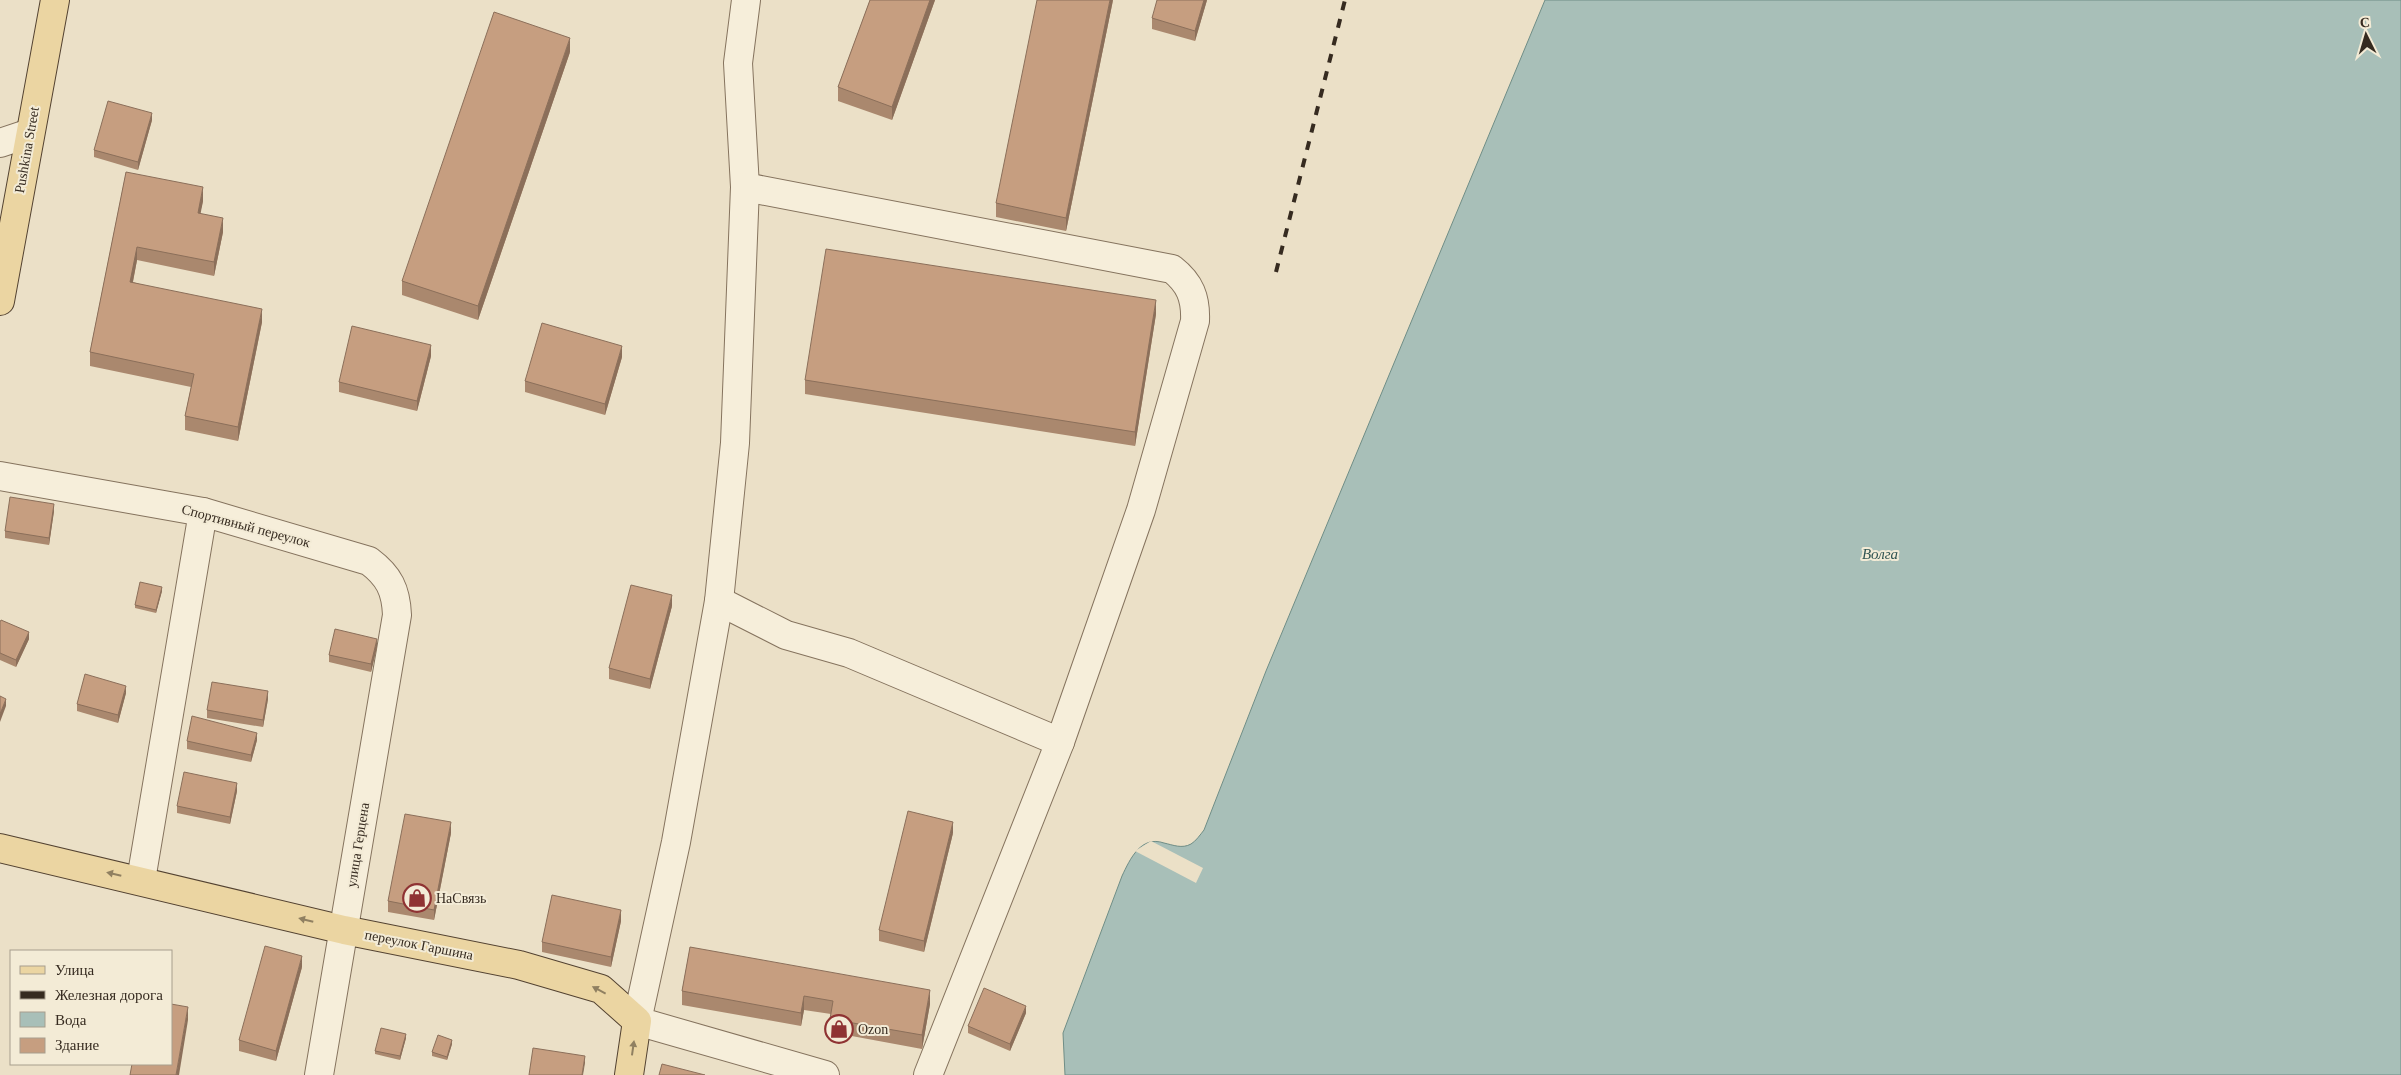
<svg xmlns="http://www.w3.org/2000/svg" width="2401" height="1075" viewBox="0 0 2401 1075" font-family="'Times New Roman',serif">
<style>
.water{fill:#a8bfb8;stroke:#6f8d86}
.pier{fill:#ebe0c7}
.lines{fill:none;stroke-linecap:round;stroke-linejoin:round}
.minor-casing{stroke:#85735e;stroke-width:30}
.major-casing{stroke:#534231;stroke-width:30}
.minor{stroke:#f6eeda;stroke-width:28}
.major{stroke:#ebd5a2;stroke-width:28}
.rail{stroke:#362b20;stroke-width:4;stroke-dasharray:9 9;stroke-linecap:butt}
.wall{fill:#aa886e}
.shaded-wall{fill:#8b6f5a}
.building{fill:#c69e80;stroke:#8b6f5a}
.oneway{fill:#908061}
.labels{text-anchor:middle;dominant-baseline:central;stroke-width:4;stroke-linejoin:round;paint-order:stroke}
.street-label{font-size:14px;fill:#362b20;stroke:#f3ebd6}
.poi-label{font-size:14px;fill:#362b20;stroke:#f3ebd6;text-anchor:start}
.water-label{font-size:15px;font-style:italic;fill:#315553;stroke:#f3ebd6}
</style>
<rect width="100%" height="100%" fill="#ebe0c7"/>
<path class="water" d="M 1545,0 L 2401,0 L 2401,1075 L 1065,1075 L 1063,1033 L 1122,876 C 1130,859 1141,835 1164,843 C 1173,845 1182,849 1191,844 C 1196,841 1200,835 1204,830 L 1266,671 Z"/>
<polygon class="pier" points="1151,841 1203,868 1196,883 1135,851"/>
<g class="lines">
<defs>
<g id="minor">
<polyline points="746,0 738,63 745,187 735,443 719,601 676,842 637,1021 825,1075"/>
<polyline points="0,143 30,133"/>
<path d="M 745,187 L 1172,269 C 1190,283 1196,298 1195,321 L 1141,510 L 1060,742 L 928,1075"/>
<path d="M 0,476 L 203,512 L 369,561 C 389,576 396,590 397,615 L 319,1075"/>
<polyline points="719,601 786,635 849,653 1060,742"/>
<polyline points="141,880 203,512"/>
</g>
<g id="major">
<polyline points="0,301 55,0"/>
<polyline points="0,848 344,930 519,965 601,989 637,1021 629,1075"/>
</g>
</defs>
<use href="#minor" class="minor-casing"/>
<use href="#major" class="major-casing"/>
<use href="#minor" class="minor"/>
<use href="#major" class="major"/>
<polyline class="rail" points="1276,272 1345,0"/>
</g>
<g class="wall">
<polygon points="870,0 935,0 892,120 838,101 838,87"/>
<polygon points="1113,0 1066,231 996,217 996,203"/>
<polygon points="1207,0 1195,41 1152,29 1152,18"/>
<polygon points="570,52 478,320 402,295 402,281"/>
<polygon points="152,120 138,170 94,157 94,150"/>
<polygon points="126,172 203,201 200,213 223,232 214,276 137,260 133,282 262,322 238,441 185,430 185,416 191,387 90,366 90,352"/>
<polygon points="1156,314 1135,446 805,394 805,380"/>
<polygon points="431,356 417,411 339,392 339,382"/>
<polygon points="622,357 605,415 525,392 525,381"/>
<polygon points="54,511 49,545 5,538 5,531"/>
<polygon points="162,591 156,613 135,608 135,605"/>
<polygon points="672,606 650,689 609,679 609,668"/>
<polygon points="0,622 29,639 16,667 0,660"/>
<polygon points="377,647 371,672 329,662 329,655"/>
<polygon points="126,693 118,723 77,711 77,704"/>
<polygon points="268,699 263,727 207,718 207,710"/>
<polygon points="257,740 251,762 187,749 187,741"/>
<polygon points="237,791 230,824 177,813 177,806"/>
<polygon points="451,833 434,920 388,912 388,901"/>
<polygon points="953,833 924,952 879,941 879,930"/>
<polygon points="621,921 611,967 542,952 542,942"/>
<polygon points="690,947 930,1004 922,1049 830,1032 831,1014 804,1010 801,1026 682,1005 682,991"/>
<polygon points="302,967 276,1061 239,1051 239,1040"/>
<polygon points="1026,1013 1010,1051 968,1033 968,1026"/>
<polygon points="406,1038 400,1060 375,1054 375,1051"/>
<polygon points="452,1044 447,1060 432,1056 432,1052"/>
</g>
<g class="shaded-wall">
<polygon points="930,0 935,0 892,120 892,107"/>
<polygon points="1110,0 1113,0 1066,231 1066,218"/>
<polygon points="1204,0 1207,0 1195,41 1195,31"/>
<polygon points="570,38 570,52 478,320 478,306"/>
<polygon points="152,113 152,120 138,170 138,162"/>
<polygon points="203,187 203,201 198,227 198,213"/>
<polygon points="223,218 223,232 214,276 214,262"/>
<polygon points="137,247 137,260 130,296 130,282"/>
<polygon points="1156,300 1156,314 1135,446 1135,432"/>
<polygon points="262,309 262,322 238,441 238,427"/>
<polygon points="431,345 431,356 417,411 417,401"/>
<polygon points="622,346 622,357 605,415 605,404"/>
<polygon points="54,504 54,511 49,545 49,538"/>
<polygon points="162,587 162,591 156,613 156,610"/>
<polygon points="672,595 672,606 650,689 650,679"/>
<polygon points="29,632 29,639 16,667 16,660"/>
<polygon points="377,639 377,647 371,672 371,664"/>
<polygon points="126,686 126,693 118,723 118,715"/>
<polygon points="268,691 268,699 263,727 263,720"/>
<polygon points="6,699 6,706 0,722 0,714"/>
<polygon points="257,733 257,740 251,762 251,755"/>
<polygon points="237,783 237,791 230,824 230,817"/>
<polygon points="451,822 451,833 434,920 434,910"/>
<polygon points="953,822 953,833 924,952 924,941"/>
<polygon points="621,910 621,921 611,967 611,957"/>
<polygon points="302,956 302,967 276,1061 276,1051"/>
<polygon points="930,990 930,1004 922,1049 922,1035"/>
<polygon points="804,996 804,1010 801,1026 801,1013"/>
<polygon points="1026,1006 1026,1013 1010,1051 1010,1044"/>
<polygon points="188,1007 188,1020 179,1075 176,1075"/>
<polygon points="406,1034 406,1038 400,1060 400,1056"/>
<polygon points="452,1040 452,1044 447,1060 447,1057"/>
<polygon points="585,1056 585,1063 583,1075 582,1075"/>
</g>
<g class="building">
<polygon points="870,0 930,0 892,107 838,87"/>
<polygon points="1037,0 1110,0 1066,218 996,203"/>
<polygon points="1157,0 1204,0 1195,31 1152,18"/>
<polygon points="494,12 570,38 478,306 402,281"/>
<polygon points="108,101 152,113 138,162 94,150"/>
<polygon points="126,172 203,187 198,213 223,218 214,262 137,247 130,282 262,309 238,427 185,416 194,374 90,352"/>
<polygon points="826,249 1156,300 1135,432 805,380"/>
<polygon points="542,323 622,346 605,404 525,381"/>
<polygon points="352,326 431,345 417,401 339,382"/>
<polygon points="10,497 54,504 49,538 5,531"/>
<polygon points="140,582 162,587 156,610 135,605"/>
<polygon points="631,585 672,595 650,679 609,668"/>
<polygon points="1,620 29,632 16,660 0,653 0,622"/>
<polygon points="335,629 377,639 371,664 329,655"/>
<polygon points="85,674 126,686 118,715 77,704"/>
<polygon points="212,682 268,691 263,720 207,710"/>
<polygon points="0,696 6,699 0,714"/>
<polygon points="192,716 257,733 251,755 187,741"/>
<polygon points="184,772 237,783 230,817 177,806"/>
<polygon points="908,811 953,822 924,941 879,930"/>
<polygon points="405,814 451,822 434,910 388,901"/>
<polygon points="552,895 621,910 611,957 542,942"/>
<polygon points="265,946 302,956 276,1051 239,1040"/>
<polygon points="690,947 930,990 922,1035 830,1019 833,1001 804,996 801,1013 682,991"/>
<polygon points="984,988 1026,1006 1010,1044 968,1026"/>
<polygon points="171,1004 188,1007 176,1075 130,1075 132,1064 171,1064"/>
<polygon points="381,1028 406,1034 400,1056 375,1051"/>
<polygon points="438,1035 452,1040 447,1057 432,1052"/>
<polygon points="533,1048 585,1056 582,1075 529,1075"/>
<polygon points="662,1064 705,1075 659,1075"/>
</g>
<defs><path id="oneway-solid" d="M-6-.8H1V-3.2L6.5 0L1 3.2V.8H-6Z" transform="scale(1.25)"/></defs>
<g class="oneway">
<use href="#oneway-solid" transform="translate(114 874) rotate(-167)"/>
<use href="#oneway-solid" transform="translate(306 920) rotate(-166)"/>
<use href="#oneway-solid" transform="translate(599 990) rotate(-152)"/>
<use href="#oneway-solid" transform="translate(633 1048) rotate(-82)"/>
</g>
<defs>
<symbol id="shop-ring" viewBox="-11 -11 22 22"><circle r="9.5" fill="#f3ebd6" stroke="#8f3333" stroke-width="1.5"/><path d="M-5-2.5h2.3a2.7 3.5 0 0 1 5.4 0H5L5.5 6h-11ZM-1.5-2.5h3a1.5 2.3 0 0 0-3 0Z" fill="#8f3333"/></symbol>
</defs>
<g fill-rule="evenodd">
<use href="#shop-ring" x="401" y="882" width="32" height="32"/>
<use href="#shop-ring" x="823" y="1013" width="32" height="32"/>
</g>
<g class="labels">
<g class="street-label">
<text transform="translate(27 150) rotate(-80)">Pushkina Street</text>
<text transform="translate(246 526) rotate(15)">Спортивный переулок</text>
<text transform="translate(358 845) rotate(-81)">улица Герцена</text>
<text transform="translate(419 945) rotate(11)">переулок Гаршина</text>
</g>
<g class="poi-label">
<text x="436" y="898">НаСвязь</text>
<text x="858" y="1029">Ozon</text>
</g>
<g class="water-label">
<text x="1880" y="554">Волга</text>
</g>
</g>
<rect x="10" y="950" width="162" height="115" fill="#f3ebd6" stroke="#a79e8d"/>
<rect x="20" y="966" width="25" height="8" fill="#ebd5a2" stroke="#a79e8d"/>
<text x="55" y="975" font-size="15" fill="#362b20">Улица</text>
<rect x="20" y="991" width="25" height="8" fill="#362b20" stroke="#a79e8d"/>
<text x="55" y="1000" font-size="15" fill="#362b20">Железная дорога</text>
<rect x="20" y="1012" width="25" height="15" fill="#a8bfb8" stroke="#a79e8d"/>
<text x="55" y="1025" font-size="15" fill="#362b20">Вода</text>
<rect x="20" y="1038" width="25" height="15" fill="#c69e80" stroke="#a79e8d"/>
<text x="55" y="1050" font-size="15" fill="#362b20">Здание</text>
<g transform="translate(2366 35) rotate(355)" stroke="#f3ebd6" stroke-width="4" paint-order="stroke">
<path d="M0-4L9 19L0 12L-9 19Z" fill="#362b20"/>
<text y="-8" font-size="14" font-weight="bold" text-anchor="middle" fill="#362b20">С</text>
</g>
</svg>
